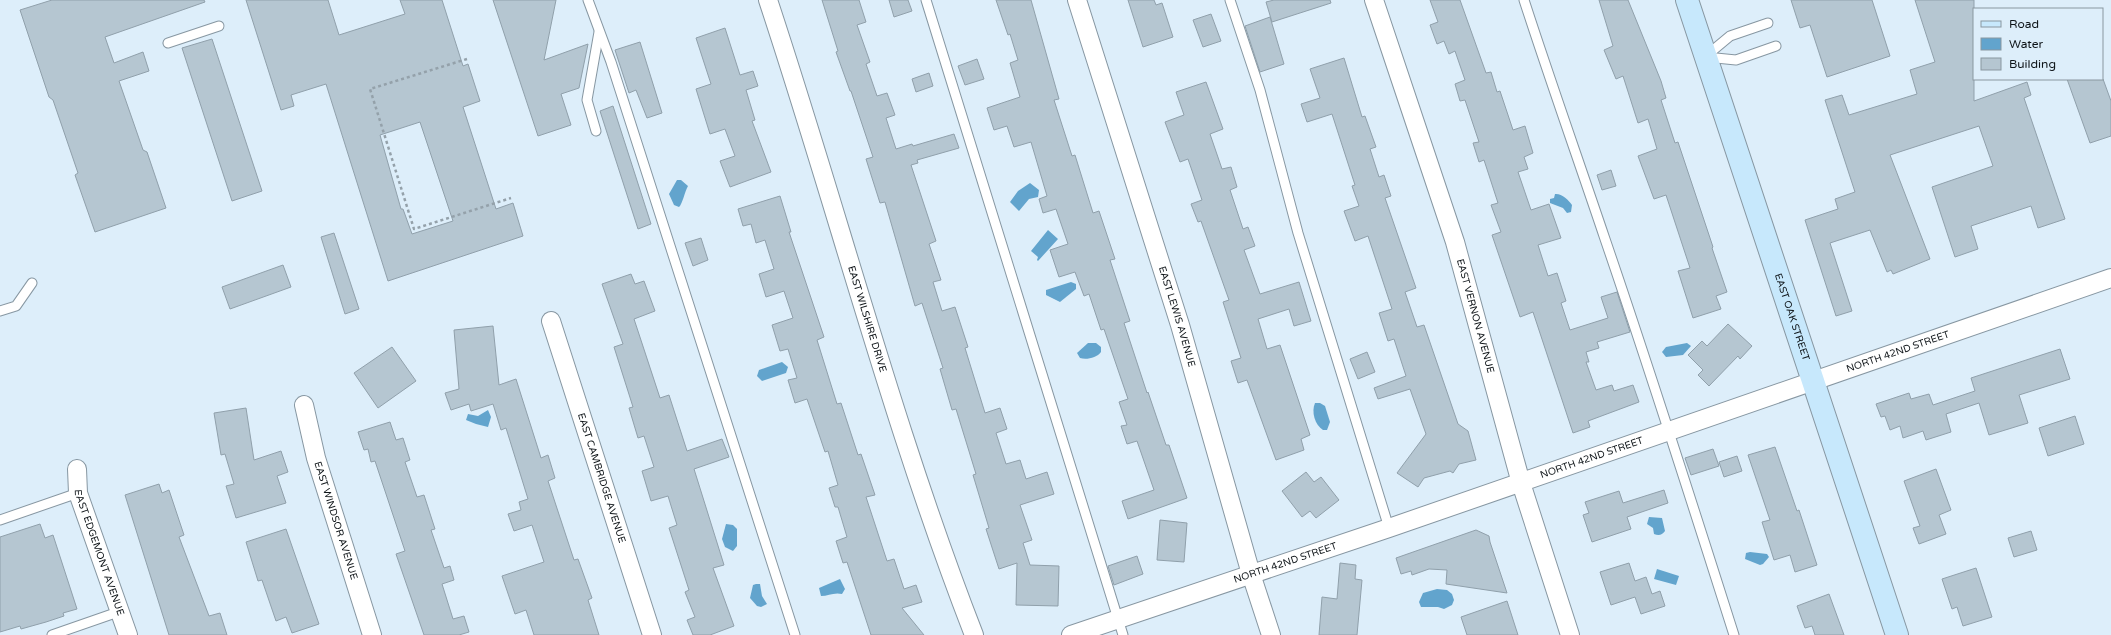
<svg xmlns="http://www.w3.org/2000/svg" width="2111" height="635" viewBox="0 0 2111 635" font-family="'Varela Round',sans-serif">
<style>
.water{fill:#62a4cd}
.building{fill:#b5c6d1;stroke:#90a0ab;fill-rule:evenodd}
.lines{fill:none;stroke-linecap:round;stroke-linejoin:round}
.lane-casing{stroke:#8797a2;stroke-width:11}
.street-casing{stroke:#8797a2;stroke-width:20}
.secondary-casing{stroke:#8797a2;stroke-width:24}
.path{stroke:#94a1aa;stroke-width:2.5;stroke-dasharray:3 3;stroke-linecap:butt}
.lane{stroke:#fff;stroke-width:9}
.street{stroke:#fff;stroke-width:18}
.secondary{stroke:#c7e8fc;stroke-width:22}
.labels{text-anchor:middle;dominant-baseline:central;stroke-width:3;stroke-linejoin:round;paint-order:stroke}
.street-label{font-size:10px;fill:#0e1418;stroke:#ddeefa}
</style>
<rect width="100%" height="100%" fill="#ddeefa"/>
<g class="water">
<path d="M 677,180 L 681,180 L 688,186 C 685,191 682,205 679,207 L 674,205 L 669,194 Z"/>
<polygon points="1030,183 1039,190 1038,197 1029,199 1019,211 1010,202 1018,191"/>
<path d="M 1555,194 C 1561,193 1569,200 1572,205 L 1571,212 L 1567,213 L 1563,208 L 1550,203 L 1550,199 L 1554,198 Z"/>
<polygon points="1048,230 1058,239 1038,261 1037,260 1038,257 1031,251"/>
<polygon points="1071,282 1076,284 1076,289 1060,302 1046,295 1046,290"/>
<path d="M 1088,343 L 1096,343 L 1101,347 L 1101,352 C 1097,358 1086,360 1080,358 L 1077,353 Z"/>
<polygon points="1687,343 1691,346 1683,355 1666,357 1662,352 1666,347"/>
<polygon points="782,362 788,367 786,373 762,381 757,376 759,370"/>
<path d="M 1315,403 L 1320,403 L 1325,406 L 1330,422 L 1327,430 L 1323,430 C 1315,425 1311,412 1315,403 Z"/>
<polygon points="488,410 491,417 488,427 476,424 466,420 468,414 478,416"/>
<path d="M 1649,517 L 1662,518 L 1665,531 C 1662,535 1659,536 1654,534 L 1653,528 L 1647,524 Z"/>
<polygon points="726,524 733,525 737,529 737,546 733,551 725,547 722,539"/>
<polygon points="1750,552 1767,554 1769,557 1763,564 1760,565 1745,559 1746,553"/>
<polygon points="1657,569 1679,576 1676,585 1654,579"/>
<path d="M 840,579 L 845,589 L 842,594 C 834,592 828,596 821,596 L 819,588 Z"/>
<polygon points="756,584 760,584 762,596 767,604 761,607 757,606 750,598 753,585"/>
<polygon points="1437,589 1447,590 1452,594 1454,600 1452,605 1444,609 1438,607 1421,607 1419,602 1423,593"/>
</g>
<g class="building">
<polygon points="52,0 204,0 205,2 105,37 114,63 143,52 149,71 119,81 143,150 147,152 166,208 95,232 75,175 78,173 53,100 49,97 20,10"/>
<path d="M 246,0 L 328,0 L 339,35 L 405,14 L 400,0 L 442,0 L 463,66 L 468,64 L 480,101 L 463,107 L 496,209 L 513,203 L 523,236 L 388,281 L 326,84 L 291,95 L 294,106 L 281,110 ZM 420,122 L 453,221 L 412,234 L 403,209 L 401,209 L 380,135 Z"/>
<polygon points="493,0 556,0 544,60 588,44 579,88 561,94 571,125 538,136"/>
<polygon points="822,0 859,0 866,22 857,25 870,62 866,64 877,96 887,93 895,115 886,118 896,149 912,144 913,146 954,134 959,148 917,160 918,163 911,165 936,241 929,244 941,280 933,282 942,311 955,307 968,347 965,348 985,413 1000,408 1007,429 996,433 1006,464 1020,460 1026,479 1047,472 1054,494 1020,505 1032,540 1023,543 1030,565 1059,566 1058,606 1016,605 1017,563 999,569 986,529 989,528 973,475 976,474 956,409 952,410 940,369 943,368 922,303 915,306 885,202 880,203 866,159 873,157 851,91 850,91 836,52 838,51"/>
<polygon points="889,0 908,0 912,11 894,17"/>
<polygon points="996,0 1031,0 1059,99 1054,100 1072,156 1075,155 1093,213 1099,211 1115,259 1110,260 1130,321 1124,323 1147,393 1148,392 1166,445 1169,445 1187,498 1128,519 1122,501 1154,490 1137,441 1127,444 1121,426 1127,425 1119,402 1128,399 1104,329 1101,330 1089,294 1084,296 1075,272 1059,277 1050,250 1068,244 1056,209 1043,213 1039,199 1047,196 1031,142 1014,147 1007,126 994,130 987,108 1020,97 1010,63 1018,60 1010,34 1008,35"/>
<polygon points="1128,0 1154,0 1156,5 1162,3 1173,37 1143,47"/>
<polygon points="1274,0 1330,0 1331,3 1272,22 1266,2"/>
<polygon points="1430,0 1460,0 1486,73 1491,72 1497,92 1500,91 1513,130 1525,126 1533,153 1524,157 1528,169 1518,172 1531,210 1549,204 1561,238 1538,245 1548,276 1557,273 1566,301 1561,303 1570,330 1608,318 1601,297 1617,292 1630,332 1597,342 1599,348 1586,352 1589,362 1586,362 1596,390 1612,385 1614,391 1633,385 1639,402 1588,421 1590,427 1573,433 1533,312 1520,317 1492,235 1501,232 1491,205 1498,203 1484,160 1479,162 1473,143 1479,142 1465,100 1460,101 1455,84 1465,80 1455,51 1449,54 1444,41 1437,44 1430,25 1438,22"/>
<polygon points="1599,0 1628,0 1661,81 1666,98 1661,100 1675,143 1678,142 1713,247 1712,248 1727,292 1716,296 1721,309 1693,318 1678,271 1690,268 1666,195 1654,199 1638,156 1657,149 1648,119 1638,123 1623,76 1616,79 1604,50 1613,46"/>
<polygon points="1791,0 1872,0 1890,56 1827,77 1810,25 1800,28"/>
<polygon points="1915,0 1974,0 1974,101 2027,82 2031,95 2024,98 2065,219 2038,228 2031,206 1971,226 1978,249 1955,257 1932,187 1993,166 1979,126 1890,155 1930,259 1893,274 1891,270 1887,272 1870,230 1830,243 1852,311 1836,316 1805,220 1838,209 1835,199 1855,192 1825,100 1842,95 1849,115 1917,94 1910,70 1935,62"/>
<polygon points="1211,14 1221,41 1203,47 1193,20"/>
<polygon points="1270,17 1284,64 1260,72 1245,26"/>
<polygon points="725,28 740,75 753,71 758,86 746,90 755,120 752,121 771,172 730,187 720,161 735,156 725,129 710,134 696,89 711,84 696,38"/>
<polygon points="212,39 262,191 232,201 182,48"/>
<polygon points="640,42 662,113 647,118 636,90 629,93 615,50"/>
<polygon points="1344,58 1362,117 1365,116 1376,147 1370,149 1379,177 1384,175 1391,196 1385,198 1416,288 1405,292 1417,327 1424,325 1458,424 1468,431 1476,460 1459,464 1453,473 1450,471 1424,478 1418,487 1397,473 1426,434 1410,389 1378,399 1374,388 1406,376 1394,339 1388,341 1379,313 1392,309 1368,236 1355,241 1344,211 1359,206 1352,186 1355,185 1332,114 1307,122 1301,104 1320,98 1310,69"/>
<polygon points="977,59 984,79 965,85 958,66"/>
<polygon points="929,73 933,86 916,92 912,79"/>
<polygon points="2067,79 2103,79 2111,101 2111,136 2090,143"/>
<polygon points="1206,82 1223,129 1210,134 1222,169 1231,167 1237,187 1230,190 1243,229 1248,227 1255,246 1244,250 1260,294 1299,282 1311,321 1294,326 1289,309 1258,319 1267,349 1280,345 1310,435 1301,439 1304,450 1276,460 1247,380 1238,383 1231,361 1241,358 1223,302 1229,300 1201,221 1198,222 1191,204 1202,200 1188,159 1180,162 1165,122 1184,115 1176,92"/>
<polygon points="613,106 651,224 638,229 600,111"/>
<polygon points="1611,170 1616,186 1602,190 1597,175"/>
<polygon points="780,196 791,232 789,232 824,337 817,340 837,404 841,403 858,455 861,454 875,495 866,497 887,561 894,559 904,589 916,585 922,602 902,608 924,635 871,635 847,562 843,563 836,541 847,537 838,507 835,507 829,488 838,485 828,451 825,452 807,399 795,403 788,380 797,378 788,349 780,351 772,325 793,318 784,291 766,297 759,274 774,269 765,240 756,243 751,224 743,226 738,209"/>
<polygon points="334,233 359,309 345,314 321,237"/>
<polygon points="701,238 708,260 693,266 685,243"/>
<polygon points="283,265 291,287 230,309 222,287"/>
<polygon points="631,274 635,284 644,281 655,311 634,319 660,398 669,395 687,451 722,439 729,457 694,469 724,565 713,568 734,626 710,635 693,635 687,620 695,617 685,592 689,590 669,528 677,525 668,496 651,501 642,471 654,467 644,436 638,438 629,408 633,407 614,347 623,344 602,284"/>
<polygon points="1728,324 1752,346 1740,359 1738,356 1709,386 1698,375 1703,370 1688,355 1702,341 1707,346"/>
<polygon points="493,326 499,385 516,379 541,458 548,455 555,478 548,481 574,560 578,559 592,598 588,600 599,635 534,635 526,610 515,614 502,576 544,562 532,525 514,531 508,514 521,510 519,502 528,499 506,428 501,430 493,404 471,411 469,404 451,410 445,393 459,389 454,330"/>
<polygon points="392,347 416,381 378,408 354,373"/>
<polygon points="2060,349 2070,379 2019,395 2028,423 1989,435 1979,403 1946,414 1951,432 1926,440 1923,431 1903,438 1900,426 1890,430 1885,416 1881,417 1876,404 1909,393 1911,399 1929,394 1933,405 1975,391 1971,378"/>
<polygon points="1367,352 1375,372 1358,379 1350,359"/>
<polygon points="246,408 254,460 281,451 288,472 277,476 286,503 236,518 226,486 234,484 225,454 221,455 214,413"/>
<polygon points="2075,416 2084,444 2048,456 2039,428"/>
<polygon points="390,422 396,440 403,438 410,460 405,462 417,497 424,495 435,529 431,530 444,568 450,566 454,580 442,584 453,619 464,616 469,632 459,635 424,635 396,554 405,551 375,461 371,462 368,449 364,450 358,432"/>
<polygon points="1775,447 1797,511 1799,510 1817,565 1795,572 1790,555 1774,560 1762,522 1770,520 1748,455"/>
<polygon points="1713,449 1719,466 1691,475 1685,458"/>
<polygon points="1737,456 1742,471 1724,477 1719,462"/>
<polygon points="1936,469 1951,510 1939,515 1946,534 1919,544 1913,528 1920,526 1904,481"/>
<polygon points="1306,472 1314,482 1321,477 1339,500 1316,518 1310,511 1302,517 1282,491"/>
<polygon points="159,484 162,493 169,490 184,535 179,537 209,616 220,613 227,635 169,635 125,495"/>
<polygon points="1664,490 1668,503 1627,517 1631,529 1592,542 1583,515 1589,513 1585,502 1619,491 1623,503"/>
<polygon points="1160,520 1187,523 1184,562 1157,560"/>
<polygon points="40,524 45,538 53,535 77,609 63,613 64,616 46,622 21,629 20,626 0,632 0,537"/>
<polygon points="286,529 319,624 292,633 286,617 276,621 262,580 258,581 246,542"/>
<polygon points="1476,530 1489,536 1490,542 1507,593 1446,584 1447,570 1429,569 1412,575 1411,571 1401,574 1396,558"/>
<polygon points="2031,531 2037,550 2014,557 2008,538"/>
<polygon points="1137,556 1143,574 1114,585 1108,566"/>
<polygon points="1340,563 1356,565 1355,579 1362,580 1357,635 1319,635 1322,597 1337,599"/>
<polygon points="1629,563 1635,581 1646,577 1652,594 1660,591 1665,606 1641,614 1635,597 1611,605 1600,572"/>
<polygon points="1976,568 1992,617 1963,626 1957,607 1952,609 1942,579"/>
<polygon points="1829,594 1844,635 1815,635 1812,626 1805,628 1797,606"/>
<polygon points="1507,601 1518,635 1467,635 1461,617"/>
</g>
<g class="lines">
<defs>
<g id="lane">
<polyline points="588,0 611,62 795,635"/>
<polyline points="926,0 1123,635"/>
<polyline points="1230,0 1260,90 1298,233 1389,528"/>
<path d="M 1524,0 C 1550,80 1578,159 1605,239 C 1650,370 1692,503 1734,635"/>
<polyline points="168,43 219,26"/>
<polyline points="1706,56 1730,36 1768,23"/>
<polyline points="1706,57 1736,60 1776,46"/>
<polyline points="596,131 587,100 599,32"/>
<polyline points="0,311 16,306 32,283"/>
<polyline points="0,520 78,493"/>
<polyline points="52,635 121,611"/>
</g>
<g id="street">
<path id="s1" d="M 768,0 C 838,211 893,427 974,635"/>
<path id="s2" d="M 1077,0 L 1180,325 L 1251,574 L 1271,635"/>
<path id="s3" d="M 1374,0 L 1455,242 L 1521,483 L 1570,635"/>
<path id="s4" d="M 551,321 L 652,635"/>
<path id="s5" d="M 304,405 L 316,458 L 372,635"/>
<path id="s6" d="M 77,469 L 78,493 L 128,635"/>
<path id="s7" d="M 1071,635 L 1389,528 L 2111,278"/>
</g>
<g id="secondary">
<path id="s8" d="M 1687,0 L 1897,635"/>
</g>
</defs>
<use href="#lane" class="lane-casing"/>
<use href="#street" class="street-casing"/>
<use href="#secondary" class="secondary-casing"/>
<polyline class="path" points="467,59 370,89 414,229 511,198"/>
<use href="#lane" class="lane"/>
<use href="#street" class="street"/>
<use href="#secondary" class="secondary"/>
</g>
<g class="labels">
<g class="street-label">
<text stroke="none"><textPath href="#s3" startOffset="332">EAST VERNON AVENUE</textPath></text>
<text stroke="none"><textPath href="#s2" startOffset="332">EAST LEWIS AVENUE</textPath></text>
<text stroke="none"><textPath href="#s8" startOffset="334">EAST OAK STREET</textPath></text>
<text stroke="none"><textPath href="#s1" startOffset="334">EAST WILSHIRE DRIVE</textPath></text>
<text stroke="none"><textPath href="#s7" startOffset="874">NORTH 42ND STREET</textPath></text>
<text stroke="none"><textPath href="#s7" startOffset="550">NORTH 42ND STREET</textPath></text>
<text stroke="none"><textPath href="#s4" startOffset="165">EAST CAMBRIDGE AVENUE</textPath></text>
<text stroke="none"><textPath href="#s5" startOffset="120">EAST WINDSOR AVENUE</textPath></text>
<text stroke="none"><textPath href="#s6" startOffset="87">EAST EDGEMONT AVENUE</textPath></text>
<text stroke="none"><textPath href="#s7" startOffset="226">NORTH 42ND STREET</textPath></text>
</g>
</g>
<rect x="1973" y="8" width="130" height="72" fill="#ddeefa" stroke="#8a97a0"/>
<rect x="1981" y="21" width="20" height="6" fill="#c7e8fc" stroke="#8a97a0"/>
<text x="2009" y="28" font-size="12" fill="#0e1418">Road</text>
<rect x="1981" y="38" width="20" height="12" fill="#62a4cd" stroke="#8a97a0"/>
<text x="2009" y="48" font-size="12" fill="#0e1418">Water</text>
<rect x="1981" y="58" width="20" height="12" fill="#b5c6d1" stroke="#8a97a0"/>
<text x="2009" y="68" font-size="12" fill="#0e1418">Building</text>
</svg>
